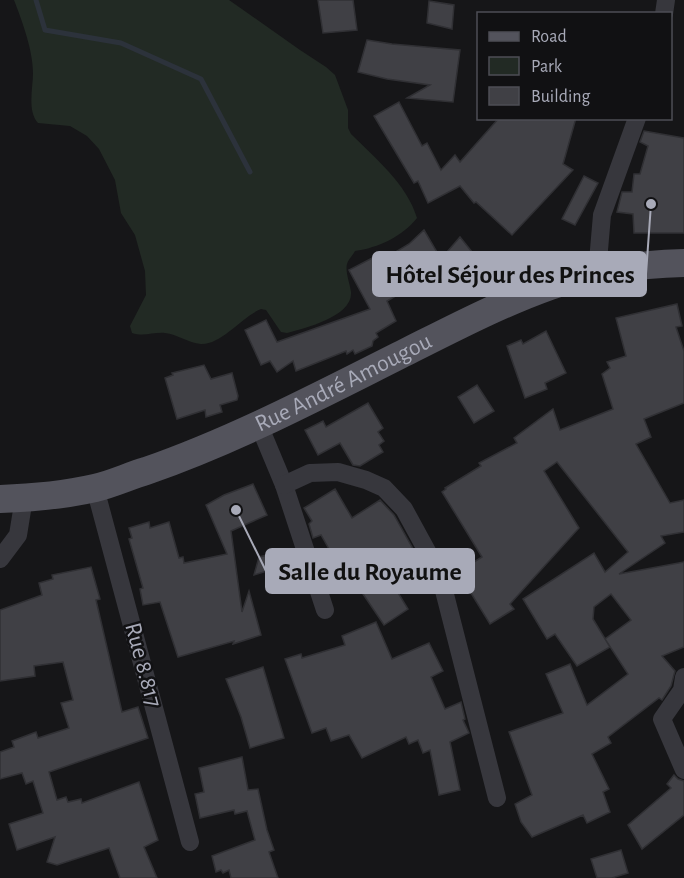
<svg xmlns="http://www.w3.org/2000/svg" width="684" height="878" viewBox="0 0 684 878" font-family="'Alegreya Sans',sans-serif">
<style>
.green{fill:#222a24}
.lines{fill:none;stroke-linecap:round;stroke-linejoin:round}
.stream{stroke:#2c323b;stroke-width:5}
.building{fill:#404045;stroke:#303034;stroke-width:1.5}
.street{stroke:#37373d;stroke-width:18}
.primary{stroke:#53535c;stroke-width:28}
.labels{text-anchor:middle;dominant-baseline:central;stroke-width:5;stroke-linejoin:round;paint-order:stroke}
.street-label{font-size:24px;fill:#a8aab8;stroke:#111113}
.leader{fill:none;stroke:#a8aab8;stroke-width:2}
.callout-dot{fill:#a8aab8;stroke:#111113;stroke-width:2}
.callout{fill:#a8aab8;stroke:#a8aab8;stroke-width:2}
.callout-label{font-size:26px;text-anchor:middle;font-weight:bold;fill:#111}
</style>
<rect width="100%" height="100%" fill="#161618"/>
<path class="green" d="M 14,0 L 229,0 L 300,50 L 326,67 L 335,75 L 348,110 L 348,128 L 351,134 C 375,158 407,184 417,218 C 403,236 378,248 355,251 C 353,255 348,260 347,264 C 345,272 350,284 351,292 C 353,316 306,328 287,333 L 281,332 L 266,310 L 261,309 C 243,316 221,345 201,344 C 188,343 177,334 165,333 C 153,332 144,337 132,333 L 130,326 L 146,295 L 145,271 L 135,235 L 121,213 L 115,180 L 99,149 L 87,136 L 70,126 L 38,123 C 27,111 33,88 33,73 C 33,50 22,21 14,0 Z"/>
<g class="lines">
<polyline class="stream" points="36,0 45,30 121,43 201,79 250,172"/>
</g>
<g class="building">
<polygon points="318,0 353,0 357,30 323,33"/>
<polygon points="429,1 454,5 452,29 427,23"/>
<polygon points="367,40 392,44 460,50 453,102 407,98 430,85 387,79 358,72"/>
<polygon points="399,102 422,146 427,143 441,170 455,155 460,162 499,118 576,118 563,164 573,170 512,235 476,202 474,203 460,186 428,203 418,181 414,183 374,116"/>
<polygon points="644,131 684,138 684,233 634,233 633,214 617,212 622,192 632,192 634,174 640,174 648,146 640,142"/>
<polygon points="584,176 598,183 575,225 562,219"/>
<polygon points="424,230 441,259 460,237 472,252 461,263 458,259 387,301 396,321 376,333 378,337 373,341 372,346 355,354 353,350 347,354 346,351 296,371 293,361 277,372 270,361 261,365 245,330 266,320 277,342 370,309 349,270 376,256 379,262 409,244"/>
<polygon points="677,304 682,326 676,327 684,351 684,403 644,419 651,437 636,444 670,503 684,500 684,532 661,536 665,543 619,574 684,562 684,647 662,656 675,671 671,686 662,700 659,698 608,737 611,743 592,754 609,789 603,792 610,812 587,823 583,815 532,837 521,822 515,804 532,795 509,732 563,713 546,674 570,664 587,705 628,674 605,639 631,620 611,594 594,607 593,619 610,647 577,666 555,634 547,639 523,599 594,553 605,572 628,552 557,462 544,471 579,528 510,604 514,609 490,624 458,572 482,557 442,492 446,489 445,488 481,466 479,463 517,443 514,438 553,409 560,430 613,409 602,374 610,368 607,362 626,356 616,318"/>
<polygon points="546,331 566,373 545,383 547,389 525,398 507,346 521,340 523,344"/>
<polygon points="204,365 211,379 232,373 238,396 237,400 220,405 222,412 206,417 205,410 177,419 165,378 173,375 172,373"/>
<polygon points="477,385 494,411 474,423 458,397"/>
<polygon points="368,403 383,428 378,432 384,441 379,445 383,452 360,466 353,465 340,443 318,455 305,430 323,421 326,427"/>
<polygon points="253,484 267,515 231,531 242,612 249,591 261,635 233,644 234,641 178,657 160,602 143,605 140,589 143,588 129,539 132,538 129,528 149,522 150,528 169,522 179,558 183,557 184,563 227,554 206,505 224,495"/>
<polygon points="335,489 352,518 380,500 394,515 422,565 392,583 408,609 384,625 361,591 360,592 340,561 337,563 321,535 313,538 309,524 312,521 304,508"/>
<polygon points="281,552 283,566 254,575 259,557"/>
<polygon points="91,567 100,599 96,600 122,712 138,707 148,738 49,772 57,800 66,797 68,802 81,799 82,803 139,782 158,840 144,847 157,878 120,878 109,848 57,865 47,862 55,837 17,850 9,824 43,813 33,781 26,784 22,773 0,779 0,752 14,747 12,741 36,732 38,738 69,728 61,703 73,700 63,662 34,666 35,676 0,681 0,610 42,595 39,583 53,579 52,575"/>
<polygon points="376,622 392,659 429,643 443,671 431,677 445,709 461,702 465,719 463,720 469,733 450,742 460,790 439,795 430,750 423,753 418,740 409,744 406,737 362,758 349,735 331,741 326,728 312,733 285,659 301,654 302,658 345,645 342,636"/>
<polygon points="263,667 284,738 250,748 241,717 226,679"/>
<polygon points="242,757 248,790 258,789 267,830 274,850 269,852 278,878 231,878 229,870 223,873 221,870 216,872 212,856 255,840 247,811 235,814 234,810 200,818 195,794 204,792 199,768"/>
<polygon points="674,775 678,779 684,781 684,815 642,849 628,825 671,788 667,784"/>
<polygon points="621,850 628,873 612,878 597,878 591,859"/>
</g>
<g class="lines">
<g class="street">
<polyline points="664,14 666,0"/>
<polyline points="597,273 602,215 637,118"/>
<polyline points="259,425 284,485 325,610"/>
<polyline points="284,485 310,473 338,472 366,480 384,488 404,509 440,575 497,798"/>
<polyline points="95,488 190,842"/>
<polyline points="0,559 18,535 24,498"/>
<polyline points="684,677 682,690 662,719 684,770"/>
</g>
<path class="primary" id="s1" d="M 0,499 C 31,498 64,495 95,488 C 112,484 129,476 146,471 C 238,439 324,393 410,350 C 456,327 502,303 550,286 C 592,271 640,264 684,263"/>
</g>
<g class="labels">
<g class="street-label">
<text stroke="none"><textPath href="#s1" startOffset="366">Rue André Amougou</textPath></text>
<text transform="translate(143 665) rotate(75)">Rue 8.817</text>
</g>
</g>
<path class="leader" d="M651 204L646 274M236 510L266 571"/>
<g class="callout-dot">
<circle cx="651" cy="204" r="6"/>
<circle cx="236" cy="510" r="6"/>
</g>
<g class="callout">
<rect x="373" y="252" width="273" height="44" rx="6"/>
<rect x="266" y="549" width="208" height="44" rx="6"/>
</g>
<g class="callout-label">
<text x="510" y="283">Hôtel Séjour des Princes</text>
<text x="370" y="580">Salle du Royaume</text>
</g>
<rect x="477" y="12" width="195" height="108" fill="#111113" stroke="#4d4e55" stroke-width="1.5"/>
<rect x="489" y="32" width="30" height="9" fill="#53535c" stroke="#4d4e55" stroke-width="1.5"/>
<text x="531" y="42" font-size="18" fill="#a8aab8">Road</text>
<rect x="489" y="57" width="30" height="18" fill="#222a24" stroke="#4d4e55" stroke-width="1.5"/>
<text x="531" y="72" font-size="18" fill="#a8aab8">Park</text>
<rect x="489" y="87" width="30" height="18" fill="#404045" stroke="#4d4e55" stroke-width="1.5"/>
<text x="531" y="102" font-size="18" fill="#a8aab8">Building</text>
</svg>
